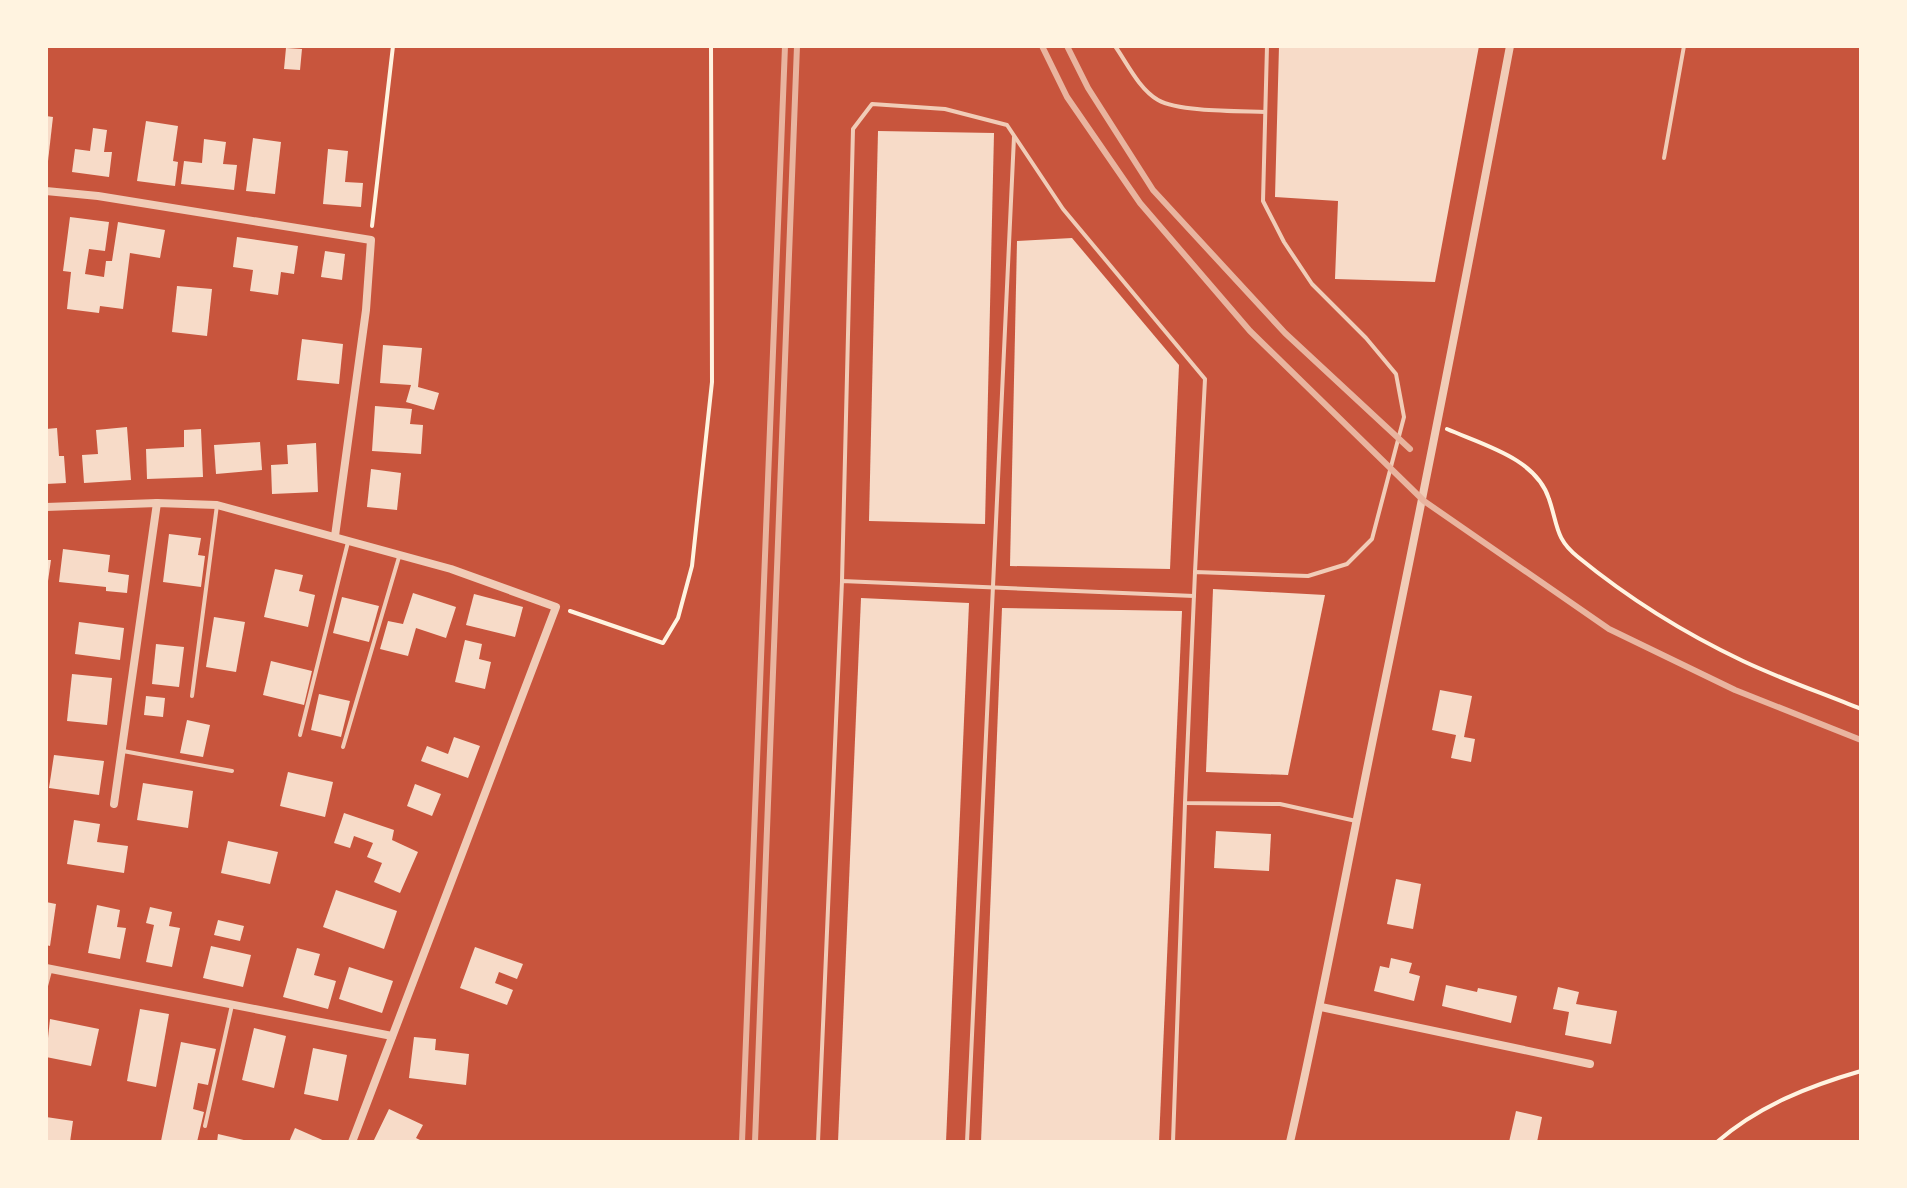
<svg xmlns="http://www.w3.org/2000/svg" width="1907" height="1188" viewBox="0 0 1907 1188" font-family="'Golos Text',sans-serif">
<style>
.building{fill:#f7dbc8}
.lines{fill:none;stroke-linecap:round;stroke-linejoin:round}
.path{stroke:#fff3e0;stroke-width:4}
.service{stroke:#f1ccb7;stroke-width:4}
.minor{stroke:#f1ccb7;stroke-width:8}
.rail{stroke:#e9b49f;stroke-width:6}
</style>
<rect width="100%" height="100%" fill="#c8553d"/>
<g class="building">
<polygon points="1279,46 1479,46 1435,282 1335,279 1338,201 1275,197"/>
<polygon points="286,48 302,49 300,70 284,69"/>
<polygon points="46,116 53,117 48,161 46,161"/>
<polygon points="146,121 178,126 173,161 178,162 175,186 137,181"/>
<polygon points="93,128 107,130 104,152 112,152 109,177 72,172 75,149 90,151"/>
<polygon points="878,131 994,133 985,524 869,521"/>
<polygon points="253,138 281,142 275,194 246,191"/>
<polygon points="204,139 226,142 223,164 237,165 234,190 181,184 184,161 202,163"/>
<polygon points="328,149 348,151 345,182 363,183 361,207 323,204"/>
<polygon points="70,217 109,222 105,251 89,249 85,274 104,277 106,261 112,261 118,222 165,230 160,258 130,253 123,309 100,306 99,313 67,309 71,272 63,271"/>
<polygon points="237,237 298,246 294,274 281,272 278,295 250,291 253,270 233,267"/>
<polygon points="1072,238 1179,365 1170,569 1010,566 1017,241"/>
<polygon points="325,251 345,254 342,280 321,277"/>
<polygon points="177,286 212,289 207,336 172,332"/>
<polygon points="302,339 343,344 339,384 297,380"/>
<polygon points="383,345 422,348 418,387 439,393 434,410 406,402 411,385 380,383"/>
<polygon points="375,406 412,409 410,424 423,425 421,454 372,451"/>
<polygon points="127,427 131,480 84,483 82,455 98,454 96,430"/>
<polygon points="57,428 59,456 64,456 66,483 46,484 46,429"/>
<polygon points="201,429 203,477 147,479 146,449 184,447 184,430"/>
<polygon points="260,442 262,470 216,474 214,445"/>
<polygon points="316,443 318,492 272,494 271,465 288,464 287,445"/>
<polygon points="371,469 401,473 397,510 367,507"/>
<polygon points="169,534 201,538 198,555 205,556 201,587 163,582"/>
<polygon points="63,549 110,555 108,572 129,575 127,593 106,591 106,587 59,582"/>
<polygon points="46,560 51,560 48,581 46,581"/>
<polygon points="275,569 303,575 299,591 315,595 308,627 264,617"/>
<polygon points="1213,589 1325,595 1288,775 1206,772"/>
<polygon points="413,593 456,607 446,638 416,628 408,656 380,649 388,621 403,624"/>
<polygon points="474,594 523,607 515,637 466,625"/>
<polygon points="342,597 379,606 369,642 333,633"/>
<polygon points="861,598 969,603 946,1142 838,1142"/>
<polygon points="1002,608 1182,611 1159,1142 981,1142"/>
<polygon points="214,617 245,622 236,672 206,667"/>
<polygon points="79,622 124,628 120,660 75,654"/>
<polygon points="465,640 482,644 479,659 491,662 485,689 455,682"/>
<polygon points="156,644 184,647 179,687 152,684"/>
<polygon points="271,661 312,671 304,705 263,695"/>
<polygon points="72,674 112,678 107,725 67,721"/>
<polygon points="1440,690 1472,696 1464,737 1475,739 1471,762 1451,758 1456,735 1432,730"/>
<polygon points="319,694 350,701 341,737 311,730"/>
<polygon points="146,696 165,698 163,717 144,715"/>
<polygon points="187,720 210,725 203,757 180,753"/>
<polygon points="454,737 480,746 468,778 421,761 427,746 448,754"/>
<polygon points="54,755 104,761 99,795 49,788"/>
<polygon points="288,772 333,782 325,817 280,806"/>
<polygon points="143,783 193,791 188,828 137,820"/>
<polygon points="415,784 441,794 432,816 407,806"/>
<polygon points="344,813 394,830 392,840 418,852 400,893 374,882 382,863 367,857 373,843 354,836 350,848 334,843"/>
<polygon points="74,820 100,824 97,842 128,846 124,873 67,864"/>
<polygon points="1216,831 1271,834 1269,871 1214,868"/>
<polygon points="228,841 278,852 270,884 221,873"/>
<polygon points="1396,879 1421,884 1413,929 1387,924"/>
<polygon points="336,890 397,911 384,949 323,927"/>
<polygon points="46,902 56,904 50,946 46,945"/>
<polygon points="97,905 120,910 117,927 126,928 120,959 88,953"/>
<polygon points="150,907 172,912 169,926 180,928 172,967 146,962 154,925 146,923"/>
<polygon points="218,920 244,926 240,941 214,935"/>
<polygon points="211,946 251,955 243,987 203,978"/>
<polygon points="475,947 523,964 517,979 499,972 495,983 513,990 507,1005 460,988"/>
<polygon points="297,948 320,954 314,975 336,981 328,1009 283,997"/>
<polygon points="1391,958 1412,963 1409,973 1420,976 1414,1001 1374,991 1380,966 1389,968"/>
<polygon points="349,967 393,981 382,1013 339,999"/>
<polygon points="1446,985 1477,992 1478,988 1517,996 1511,1023 1442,1006"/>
<polygon points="1558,987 1579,992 1576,1004 1617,1011 1611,1044 1565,1035 1569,1012 1553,1009"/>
<polygon points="140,1009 169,1014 156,1087 127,1081"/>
<polygon points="50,1019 99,1029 91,1066 46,1057"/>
<polygon points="254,1028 286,1036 274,1088 242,1080"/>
<polygon points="414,1037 436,1039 435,1050 469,1054 466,1085 409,1078"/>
<polygon points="181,1042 216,1049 208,1085 198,1083 193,1109 204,1112 197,1142 161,1141"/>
<polygon points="313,1048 347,1055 338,1101 304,1094"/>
<polygon points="389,1109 423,1125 416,1138 424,1142 373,1142"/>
<polygon points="1516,1111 1542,1117 1537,1142 1509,1142"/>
<polygon points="46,1117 73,1121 70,1142 46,1142"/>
<polygon points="295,1128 327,1142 289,1142"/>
<polygon points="218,1134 248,1141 247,1142 217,1142"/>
</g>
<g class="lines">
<g class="path">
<polyline points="372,226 393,46"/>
<path d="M 1447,429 C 1483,445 1536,458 1549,499 C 1558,525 1555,539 1578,557 C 1628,598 1684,633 1743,661 C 1781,679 1822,693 1861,709"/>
<polyline points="570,611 663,643 678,618 692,566 712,382 711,46"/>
<path d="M 1717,1142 C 1758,1106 1809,1086 1861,1071"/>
</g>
<g class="service">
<path d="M 1115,46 C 1127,63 1139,89 1158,100 C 1179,112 1239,111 1265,112"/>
<polyline points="1267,46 1263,201 1284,242 1312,284 1366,338 1396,374 1404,417 1372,539 1347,564 1308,576 1195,572 1185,803 1280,804 1356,821"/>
<polyline points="1664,158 1684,46"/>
<polyline points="842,581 853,129 872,104 945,109 1007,125 1063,209 1205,379 1195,572"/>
<polyline points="192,696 217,505"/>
<polyline points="300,735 348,542"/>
<polyline points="343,747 399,557"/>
<polyline points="123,751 232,771"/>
<polyline points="46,986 50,971"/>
<polyline points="205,1126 232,1005"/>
<polyline points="818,1142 842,581 1194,596"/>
<polyline points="967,1142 1014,137"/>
<polyline points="1173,1142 1185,803"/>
</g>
<g class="minor">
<polyline points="46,191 98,196 371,240 366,310 335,536"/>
<polyline points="46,507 157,503 217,505 451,569 556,607 352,1142"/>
<polyline points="114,804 157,503"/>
<polyline points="46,968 392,1036"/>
<polyline points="1321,1007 1590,1064"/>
<path d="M 1290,1142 C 1323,999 1349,854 1379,710 C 1425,489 1468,268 1510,46"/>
</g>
<g class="rail">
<polyline points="1042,46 1067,97 1140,203 1250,331 1424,501 1609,629 1735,690 1861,740"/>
<polyline points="1067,46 1088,88 1153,190 1285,333 1410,449"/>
<polyline points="742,1142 785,46"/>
<polyline points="755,1142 797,46"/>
</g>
</g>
<rect width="1907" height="1188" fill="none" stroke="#fff3e0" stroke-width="96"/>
</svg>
